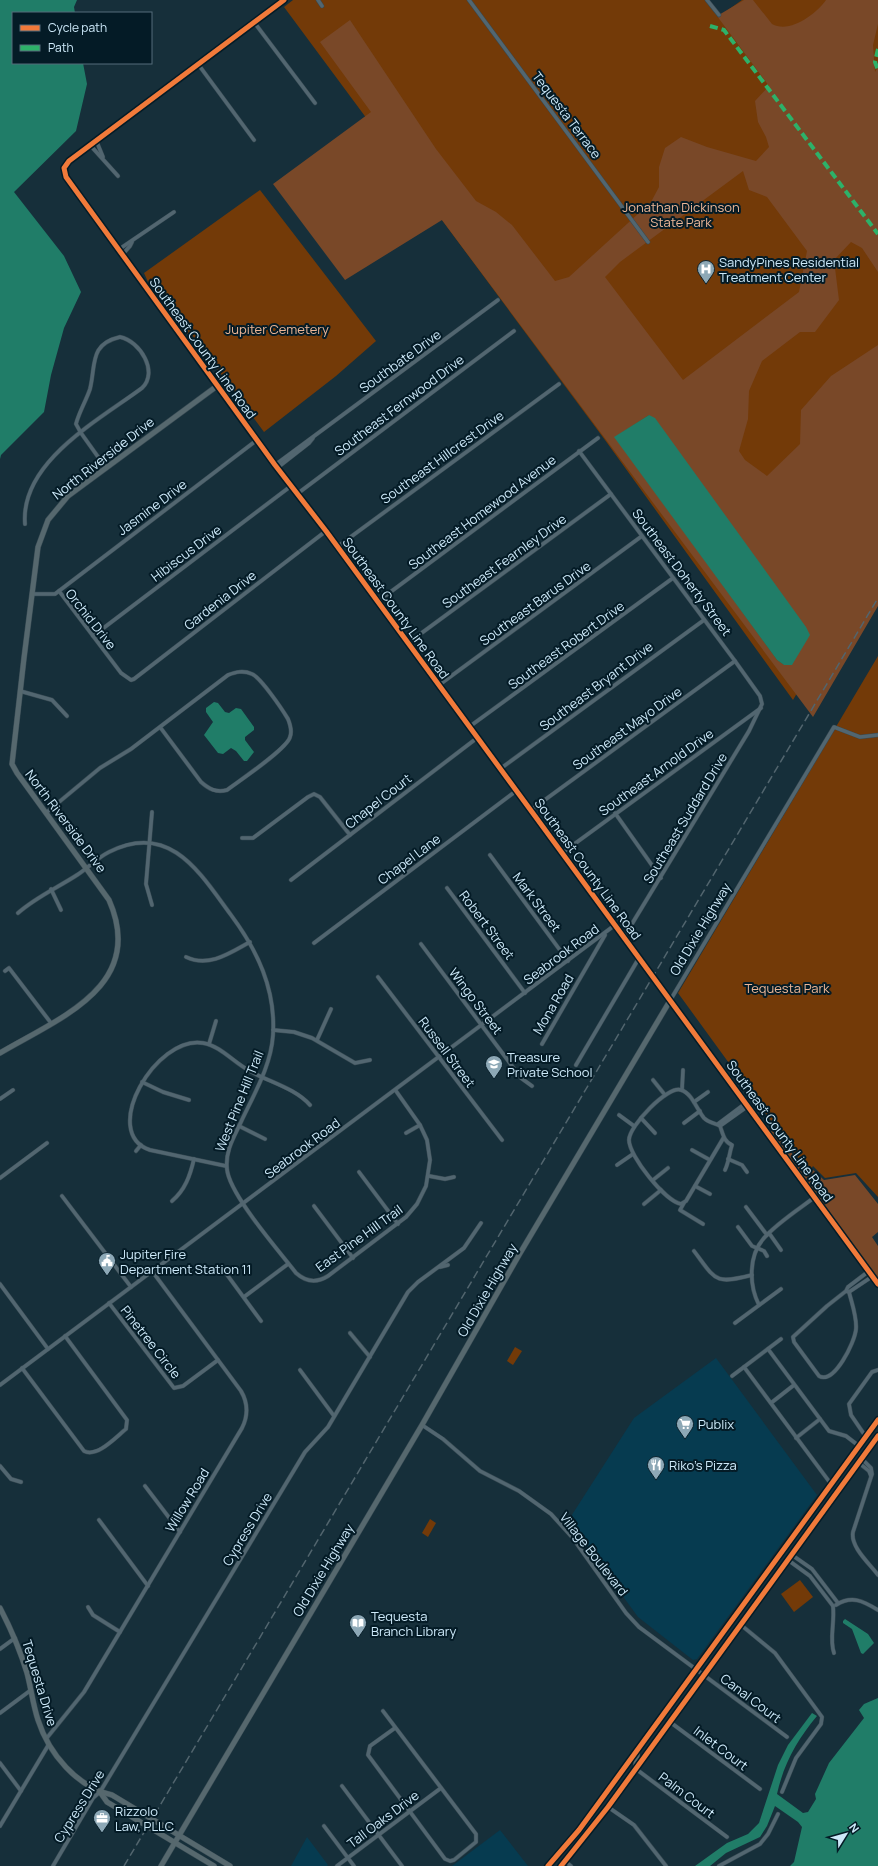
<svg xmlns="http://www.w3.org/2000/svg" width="878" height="1866" viewBox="0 0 878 1866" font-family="Manrope,sans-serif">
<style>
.built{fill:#063b50}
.green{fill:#733a08}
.forest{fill:#794828;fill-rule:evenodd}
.water{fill:#207d68}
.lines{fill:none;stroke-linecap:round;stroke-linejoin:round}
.street-casing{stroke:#374a53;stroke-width:4.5}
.secondary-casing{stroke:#374a53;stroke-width:6}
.primary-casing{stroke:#374a53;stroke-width:6}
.street{stroke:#526670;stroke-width:3.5}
.secondary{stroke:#56686e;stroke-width:5}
.primary{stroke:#5a6b6c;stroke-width:5.5}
.rail{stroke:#52656e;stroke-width:1.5;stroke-dasharray:8 4;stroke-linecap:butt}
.quiet{stroke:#2db169;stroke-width:4;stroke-dasharray:8 4;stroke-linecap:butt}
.cycleway-casing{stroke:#041b26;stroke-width:8}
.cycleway{stroke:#f17a3a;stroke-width:5}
.labels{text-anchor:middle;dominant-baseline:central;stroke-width:4;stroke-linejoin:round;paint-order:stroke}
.street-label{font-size:13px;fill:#cde9f9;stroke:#041b26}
.park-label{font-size:13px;fill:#edb797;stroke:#041b26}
.poi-label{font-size:13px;fill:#cde9f9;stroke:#041b26;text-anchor:start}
</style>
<rect width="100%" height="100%" fill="#162f3a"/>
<g class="built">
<polygon points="716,1358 817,1495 697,1659 693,1660 638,1617 568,1521 634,1418"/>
<polygon points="500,1830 528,1866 452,1866"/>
<polygon points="307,1837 328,1865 327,1866 291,1866"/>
</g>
<g class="green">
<polygon points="293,0 706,0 718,17 742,0 878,0 878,554 793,700 605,440 284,7"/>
<polygon points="260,190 376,341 336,376 264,432 192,335 187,334 148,282 144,273"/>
<polygon points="878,656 878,1197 856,1173 825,1178 813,1166 809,1173 678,993"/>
<polygon points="515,1347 522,1351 513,1365 507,1361"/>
<polygon points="430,1519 436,1523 428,1537 422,1533"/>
<polygon points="800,1580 813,1597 794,1612 781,1594"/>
</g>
<g class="forest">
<path d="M 744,0 L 753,0 L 772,24 C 790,34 816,14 826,0 L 878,0 L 878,24 L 873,45 L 875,72 L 878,67 L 878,272 L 862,248 L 851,242 L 834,260 L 839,300 L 815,332 L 800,332 L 762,361 L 749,391 L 748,419 L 739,451 L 745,460 L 767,476 L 800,444 L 801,410 L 831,376 L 878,345 L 878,606 L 813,717 L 442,220 L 345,280 L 273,184 L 371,112 L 320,42 L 350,20 L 436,149 L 476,201 L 496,212 L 512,225 L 555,281 L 569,277 L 651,202 L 659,187 L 659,167 L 665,148 L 681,137 L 707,147 L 756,161 L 769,147 L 766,137 L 758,122 L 755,101 L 769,86 L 717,16 ZM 743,171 L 749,190 L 767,197 L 807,251 L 799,292 L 683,380 L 605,277 L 620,262 ZM 649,415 L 784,665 L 777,660 L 615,437 Z"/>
<polygon points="774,1129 807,1174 810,1174 813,1170 824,1180 855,1175 878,1204 878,1232 872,1237 878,1246 878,1279 770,1132"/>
</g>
<g class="water">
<polygon points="0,0 77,0 74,7 75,13 13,13 13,63 83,63 87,84 76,131 14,192 64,256 81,292 64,328 51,375 44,412 1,455 0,459"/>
<polygon points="649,415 655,418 806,627 810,635 792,665 784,665 777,660 614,437"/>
<polygon points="214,702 218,703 225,712 229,713 236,708 241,709 254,727 254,730 245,737 245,740 254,752 247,761 244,761 236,751 231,748 223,754 218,753 204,735 213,722 206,712 206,708"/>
<polygon points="845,1619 868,1634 874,1643 863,1654 861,1653 852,1629 843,1623 843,1621"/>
<path d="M 878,1698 L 878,1866 L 790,1866 L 794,1862 L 802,1827 L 798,1822 L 775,1806 L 767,1826 L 760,1837 L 726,1853 L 710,1866 L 695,1866 L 727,1843 L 748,1834 L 759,1823 L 778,1765 L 788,1745 L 812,1713 L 817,1716 C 797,1740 784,1763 777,1794 L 803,1813 L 808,1812 L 816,1799 L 815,1794 L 829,1763 L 864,1718 L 859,1710 L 864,1704 Z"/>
</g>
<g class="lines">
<defs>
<g id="street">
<polyline points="318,0 322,6"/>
<polyline points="469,0 648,242"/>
<polyline points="707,0 719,15"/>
<polyline points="254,22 315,103"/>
<polyline points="198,64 254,140"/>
<polyline points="96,140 103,157"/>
<polyline points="90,145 118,176"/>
<polyline points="118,250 174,212"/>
<polyline points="122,255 130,246 132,242"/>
<polyline points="579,451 735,661 760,696 762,704 749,731 624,937"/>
<polyline points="275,465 498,300"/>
<polyline points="277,468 309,443 313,438"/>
<polyline points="297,494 514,331"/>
<path d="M 25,524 C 20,462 99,420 142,388 C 159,372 140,341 120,337 C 89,344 96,365 90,389 C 86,401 79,412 76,424 L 81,433 L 106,468"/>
<polyline points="337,547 559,384"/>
<polyline points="59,591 121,673 131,680 134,679 326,531"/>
<polyline points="32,594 55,594 257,440"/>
<polyline points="377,602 598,438"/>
<polyline points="93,636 291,486"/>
<polyline points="408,643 611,494"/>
<polyline points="439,685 642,536"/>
<polyline points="20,691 52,700 67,716"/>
<polyline points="469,727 673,578"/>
<polyline points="500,769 704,620"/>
<polyline points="531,810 735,661"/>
<path d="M 47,812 L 100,768 L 131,749 L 228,675 C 236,672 243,670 252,674 C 261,678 282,709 288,719 C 290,724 292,732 290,737 C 287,749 239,781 227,790 C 216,793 209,789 201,782 L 160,727"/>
<polyline points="152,812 146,884 152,905"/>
<polyline points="615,813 661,878"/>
<polyline points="242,838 253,838 308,797 314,794 320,797 350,835"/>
<polyline points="562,853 761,708"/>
<polyline points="490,855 568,961"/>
<polyline points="291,880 477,738"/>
<polyline points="447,888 525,993"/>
<polyline points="51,889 61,910"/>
<path d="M 18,913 C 36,897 57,888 77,875 C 88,868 97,858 109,852 C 170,821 200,873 231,915 C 257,950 276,989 273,1035 C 271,1066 254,1094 241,1122 C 234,1137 225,1151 227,1169 C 229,1194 279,1251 296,1273 C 306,1282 317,1283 328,1276 L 406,1217 L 417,1204 L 426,1186 L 430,1160 L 427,1140 L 420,1125 L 396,1091"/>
<polyline points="314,943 516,791"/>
<polyline points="421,944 521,1078 532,1086"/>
<path d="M 186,957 C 209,968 230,953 250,942"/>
<polyline points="5,971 9,968 51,1023"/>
<polyline points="378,977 502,1140"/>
<polyline points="671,999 834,727 860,737 878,735"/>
<polyline points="273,1030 294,1032 312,1038 355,1063 370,1060"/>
<polyline points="317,1040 331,1009"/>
<polyline points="209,1044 216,1021"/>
<polyline points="542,1044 605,935"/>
<polyline points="576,1065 639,958"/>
<polyline points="653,1080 665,1095"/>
<polyline points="142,1082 163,1092 189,1100"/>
<polyline points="682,1090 683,1070"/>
<polyline points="0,1099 13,1090"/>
<polyline points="694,1102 708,1092"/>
<polyline points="619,1115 634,1126"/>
<polyline points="641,1118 655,1133"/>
<polyline points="684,1123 700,1111"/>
<polyline points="718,1124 746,1103"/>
<polyline points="239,1126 265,1139"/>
<polyline points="720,1126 748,1106"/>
<polyline points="406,1133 420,1125"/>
<path d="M 724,1137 L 686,1201 L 681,1204 C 665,1201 629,1156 629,1140 C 629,1126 668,1085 681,1090 C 692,1093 697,1110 704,1118 C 709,1123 715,1123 720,1126 C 723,1134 724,1142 732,1145 C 729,1154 729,1162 725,1170"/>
<polyline points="692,1150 710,1160"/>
<polyline points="136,1151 141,1145"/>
<polyline points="728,1159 742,1165 747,1172"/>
<polyline points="617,1165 633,1154"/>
<path d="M 226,1166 L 150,1150 C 99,1133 156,1035 203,1043 C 221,1046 234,1063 250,1071 C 269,1082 295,1088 310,1105"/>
<polyline points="359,1172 398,1224"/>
<polyline points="429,1176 445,1179 454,1177"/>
<polyline points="0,1178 47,1143"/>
<polyline points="653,1180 668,1168"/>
<polyline points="695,1186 710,1194"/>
<polyline points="62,1196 131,1287"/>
<path d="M 172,1201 C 185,1190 190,1176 194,1159"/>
<polyline points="684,1203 680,1210 703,1224"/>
<polyline points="644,1204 661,1190"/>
<polyline points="314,1206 353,1258"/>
<polyline points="746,1207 767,1235"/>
<polyline points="738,1227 752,1246 764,1251 767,1256"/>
<polyline points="769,1233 781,1250"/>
<path d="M 694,1251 C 716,1280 714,1285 752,1275"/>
<polyline points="440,1267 448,1265"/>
<polyline points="225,1272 261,1321"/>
<polyline points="0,1284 48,1349"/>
<path d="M 846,1291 L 849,1292 C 852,1304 857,1317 856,1329 C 855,1342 834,1385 819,1376 L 794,1342 L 793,1337 L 827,1306 L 846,1291 L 848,1287 L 869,1271"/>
<polyline points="849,1292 873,1276"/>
<polyline points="244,1297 288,1264"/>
<polyline points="109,1303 174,1388 183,1386 218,1360"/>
<path d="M 759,1305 C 749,1285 748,1256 764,1238 C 777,1223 799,1209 815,1197"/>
<polyline points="735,1323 781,1289"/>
<polyline points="350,1333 370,1357"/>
<polyline points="781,1339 744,1367 831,1484"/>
<polyline points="768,1349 829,1431 846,1436 859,1446"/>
<path d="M 22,1368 L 84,1451 C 97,1458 116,1437 126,1429 L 127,1420 L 65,1336"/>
<polyline points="300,1370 334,1416"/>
<polyline points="732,1376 744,1367"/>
<polyline points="0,1385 615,925"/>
<polyline points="771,1403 794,1385"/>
<polyline points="422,1425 443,1439 480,1471 519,1491 551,1514 572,1537 626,1613 639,1627 787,1737"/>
<polyline points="866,1437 851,1415 849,1404 872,1372 878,1370"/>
<polyline points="796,1438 820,1419"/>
<path d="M 862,1459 L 871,1468 L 872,1474 L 853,1532 C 850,1547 870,1564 878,1575"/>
<polyline points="859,1463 869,1471 871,1476"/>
<polyline points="0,1466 11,1479 21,1482"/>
<polyline points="145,1486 180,1532"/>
<polyline points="99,1520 148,1586"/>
<polyline points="792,1555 812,1569 838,1603"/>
<polyline points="788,1560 810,1576 833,1606"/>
<path d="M 836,1605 C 852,1595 863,1601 878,1610"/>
<path d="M 833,1606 C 835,1622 829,1640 834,1653"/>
<polyline points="88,1607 93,1615 120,1632"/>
<polyline points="741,1625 775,1653 822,1717 821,1724 796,1758 782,1792"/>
<polyline points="0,1649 15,1638"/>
<polyline points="383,1711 476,1834 476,1842 454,1860 450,1861 445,1859 368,1755 370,1746 395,1728"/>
<polyline points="0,1713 31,1690"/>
<polyline points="670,1722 760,1789"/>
<path d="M 46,1739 L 84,1692 L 242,1428 C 248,1416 248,1403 241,1391 L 152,1271"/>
<polyline points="0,1763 21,1791"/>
<polyline points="636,1769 727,1837"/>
<polyline points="342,1786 402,1866"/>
<polyline points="608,1807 634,1825 666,1866"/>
<polyline points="0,1826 49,1744"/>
<polyline points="324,1826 354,1866"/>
<polyline points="566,1862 571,1866"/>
<polyline points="53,1866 93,1798 100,1792 305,1452 328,1427 408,1292 418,1282 464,1248 481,1223"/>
<polyline points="337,1866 441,1788"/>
<polyline points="719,1866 760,1844 768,1834 778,1814"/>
</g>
<g id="secondary">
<polyline points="284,0 69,161 64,168 66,177 275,465 326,531 878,1284"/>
<path d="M 0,1053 C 59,1018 147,986 109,900 L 17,773 L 12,764 L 24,658 L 38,547 L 48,520 L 68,496 L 217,386"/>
<path d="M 0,1608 C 11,1629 20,1650 27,1673 C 31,1688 33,1705 38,1720 C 49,1754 77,1787 112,1795 L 230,1866"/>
<polyline points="100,1792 107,1802 214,1866"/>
<polyline points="161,1866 422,1425 519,1255 671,999"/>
</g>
<g id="primary">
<polyline points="636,1769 637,1752"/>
<polyline points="548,1866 579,1830 878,1420"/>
<polyline points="561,1866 608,1807 878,1436"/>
</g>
</defs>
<use href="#street" class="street-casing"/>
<use href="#secondary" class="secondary-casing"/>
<use href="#primary" class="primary-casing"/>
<use href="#street" class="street"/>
<use href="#secondary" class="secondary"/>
<use href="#primary" class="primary"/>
<polyline class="rail" points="124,1866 878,598"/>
<g class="quiet">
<polyline points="710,26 724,30 878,234"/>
<polyline points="878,49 875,62 878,70"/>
</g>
<defs>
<g id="cycleway">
<polyline points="284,0 69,161 64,168 66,177 275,465 326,531 878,1284"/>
<polyline points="548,1866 579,1830 878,1420"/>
<polyline points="561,1866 608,1807 878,1436"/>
</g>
</defs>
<use href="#cycleway" class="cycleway-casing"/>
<use href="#cycleway" class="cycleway"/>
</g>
<defs>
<symbol id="hospital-pin" viewBox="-11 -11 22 30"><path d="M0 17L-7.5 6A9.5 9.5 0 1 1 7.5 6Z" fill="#8da8b6" stroke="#041b26"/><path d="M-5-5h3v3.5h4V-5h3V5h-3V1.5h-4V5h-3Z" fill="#fff"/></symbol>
<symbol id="school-pin" viewBox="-11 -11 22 30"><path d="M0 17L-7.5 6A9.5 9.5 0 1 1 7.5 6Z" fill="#8da8b6" stroke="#041b26"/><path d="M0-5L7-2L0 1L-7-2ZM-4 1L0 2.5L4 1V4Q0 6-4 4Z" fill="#fff"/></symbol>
<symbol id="civic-pin" viewBox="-11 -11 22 30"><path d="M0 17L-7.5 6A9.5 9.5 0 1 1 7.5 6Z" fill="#8da8b6" stroke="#041b26"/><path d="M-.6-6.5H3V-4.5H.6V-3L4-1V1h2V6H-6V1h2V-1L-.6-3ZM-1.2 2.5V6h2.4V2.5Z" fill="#fff"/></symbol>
<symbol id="supermarket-pin" viewBox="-11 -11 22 30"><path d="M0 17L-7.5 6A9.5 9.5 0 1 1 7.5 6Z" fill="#8da8b6" stroke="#041b26"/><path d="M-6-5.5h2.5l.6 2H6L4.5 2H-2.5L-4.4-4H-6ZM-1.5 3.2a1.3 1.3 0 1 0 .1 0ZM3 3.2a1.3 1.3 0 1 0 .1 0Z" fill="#fff"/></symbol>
<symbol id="restaurant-pin" viewBox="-11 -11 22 30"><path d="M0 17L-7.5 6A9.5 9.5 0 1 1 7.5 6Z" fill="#8da8b6" stroke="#041b26"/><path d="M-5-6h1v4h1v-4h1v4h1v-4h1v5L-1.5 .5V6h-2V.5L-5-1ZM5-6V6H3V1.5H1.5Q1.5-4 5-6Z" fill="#fff"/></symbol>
<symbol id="library-pin" viewBox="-11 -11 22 30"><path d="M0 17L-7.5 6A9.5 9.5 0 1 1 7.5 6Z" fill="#8da8b6" stroke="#041b26"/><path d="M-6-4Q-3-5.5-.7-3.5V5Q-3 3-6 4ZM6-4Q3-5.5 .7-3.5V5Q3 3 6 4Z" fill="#fff"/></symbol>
<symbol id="office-pin" viewBox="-11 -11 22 30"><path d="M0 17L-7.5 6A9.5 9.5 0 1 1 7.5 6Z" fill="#8da8b6" stroke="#041b26"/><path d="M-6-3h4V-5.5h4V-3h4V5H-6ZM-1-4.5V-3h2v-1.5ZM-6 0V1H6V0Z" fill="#fff"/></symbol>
</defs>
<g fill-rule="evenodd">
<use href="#hospital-pin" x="696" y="259" width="20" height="27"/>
<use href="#school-pin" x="484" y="1054" width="20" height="27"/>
<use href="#civic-pin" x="97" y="1251" width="20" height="27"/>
<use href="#supermarket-pin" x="675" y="1414" width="20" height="27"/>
<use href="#restaurant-pin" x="646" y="1455" width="20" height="27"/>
<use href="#library-pin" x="348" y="1613" width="20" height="27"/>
<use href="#office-pin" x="92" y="1808" width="20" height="27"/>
</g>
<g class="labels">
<g class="street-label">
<text transform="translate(567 115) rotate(53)">Tequesta Terrace</text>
<text transform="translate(203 348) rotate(54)">Southeast County Line Road</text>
<text transform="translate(400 361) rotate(-36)">Southbate Drive</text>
<text transform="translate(399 405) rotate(-37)">Southeast Fernwood Drive</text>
<text transform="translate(442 457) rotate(-36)">Southeast Hillcrest Drive</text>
<text transform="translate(103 458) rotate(-38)">North Riverside Drive</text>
<text transform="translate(152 507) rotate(-37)">Jasmine Drive</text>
<text transform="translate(482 512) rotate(-37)">Southeast Homewood Avenue</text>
<text transform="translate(186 553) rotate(-37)">Hibiscus Drive</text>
<text transform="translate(504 561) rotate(-36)">Southeast Fearnley Drive</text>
<text transform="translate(682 572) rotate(53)">Southeast Doherty Street</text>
<text transform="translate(220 600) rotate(-38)">Gardenia Drive</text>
<text transform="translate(535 603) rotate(-36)">Southeast Barus Drive</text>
<text transform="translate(396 608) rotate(54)">Southeast County Line Road</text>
<text transform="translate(91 619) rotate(52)">Orchid Drive</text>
<text transform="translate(566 645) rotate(-36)">Southeast Robert Drive</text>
<text transform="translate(596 686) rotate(-37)">Southeast Bryant Drive</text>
<text transform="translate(627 728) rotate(-36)">Southeast Mayo Drive</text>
<text transform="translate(656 772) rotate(-36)">Southeast Arnold Drive</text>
<text transform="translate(378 801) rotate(-38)">Chapel Court</text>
<text transform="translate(685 818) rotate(-59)">Southeast Suddard Drive</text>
<text transform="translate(66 821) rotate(53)">North Riverside Drive</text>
<text transform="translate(409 859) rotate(-37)">Chapel Lane</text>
<text transform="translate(588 869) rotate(54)">Southeast County Line Road</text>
<text transform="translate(537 902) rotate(53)">Mark Street</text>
<text transform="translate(487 925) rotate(53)">Robert Street</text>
<text transform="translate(700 929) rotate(-59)">Old Dixie Highway</text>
<text transform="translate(561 954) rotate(-37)">Seabrook Road</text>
<text transform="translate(476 1001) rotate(53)">Wingo Street</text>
<text transform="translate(553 1004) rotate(-60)">Mona Road</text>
<text transform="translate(447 1052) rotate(53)">Russell Street</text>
<text transform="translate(239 1101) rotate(-68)">West Pine Hill Trail</text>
<text transform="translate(780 1131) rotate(54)">Southeast County Line Road</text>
<text transform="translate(302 1148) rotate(-37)">Seabrook Road</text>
<text transform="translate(359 1238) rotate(-36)">East Pine Hill Trail</text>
<text transform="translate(487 1290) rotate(-60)">Old Dixie Highway</text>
<text transform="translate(151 1342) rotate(52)">Pinetree Circle</text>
<text transform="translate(187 1500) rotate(-59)">Willow Road</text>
<text transform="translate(247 1529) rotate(-59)">Cypress Drive</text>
<text transform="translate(594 1554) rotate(52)">Village Boulevard</text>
<text transform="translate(323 1570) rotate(-59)">Old Dixie Highway</text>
<text transform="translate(40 1683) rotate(73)">Tequesta Drive</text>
<text transform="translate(751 1698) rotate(37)">Canal Court</text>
<text transform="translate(721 1748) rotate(37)">Inlet Court</text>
<text transform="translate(687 1795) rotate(37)">Palm Court</text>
<text transform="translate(79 1806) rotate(-58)">Cypress Drive</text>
<text transform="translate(383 1819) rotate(-37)">Tall Oaks Drive</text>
</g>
<g class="park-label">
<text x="681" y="207">Jonathan Dickinson<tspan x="681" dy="15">State Park</tspan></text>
<text x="277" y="329">Jupiter Cemetery</text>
<text x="787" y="988">Tequesta Park</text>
</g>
<g class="poi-label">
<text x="719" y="262">SandyPines Residential<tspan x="719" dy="15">Treatment Center</tspan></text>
<text x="507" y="1057">Treasure<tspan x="507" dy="15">Private School</tspan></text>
<text x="120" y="1254">Jupiter Fire<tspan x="120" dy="15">Department Station 11</tspan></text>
<text x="698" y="1424">Publix</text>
<text x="669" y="1465">Riko's Pizza</text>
<text x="371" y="1616">Tequesta<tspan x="371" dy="15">Branch Library</tspan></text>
<text x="115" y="1811">Rizzolo<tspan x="115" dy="15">Law, PLLC</tspan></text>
</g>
</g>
<rect x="12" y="12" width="140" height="52" fill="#041b26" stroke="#546d7a"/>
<rect x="20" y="25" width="20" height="6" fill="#f17a3a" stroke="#546d7a"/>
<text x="48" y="32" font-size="12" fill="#cde9f9">Cycle path</text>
<rect x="20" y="45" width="20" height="6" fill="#2db169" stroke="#546d7a"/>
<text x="48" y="52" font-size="12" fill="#cde9f9">Path</text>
<g transform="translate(846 1834) rotate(53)" stroke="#041b26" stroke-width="3" paint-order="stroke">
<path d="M0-3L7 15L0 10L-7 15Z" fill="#cde9f9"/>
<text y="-6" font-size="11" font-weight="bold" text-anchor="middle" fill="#cde9f9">N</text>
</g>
</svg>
